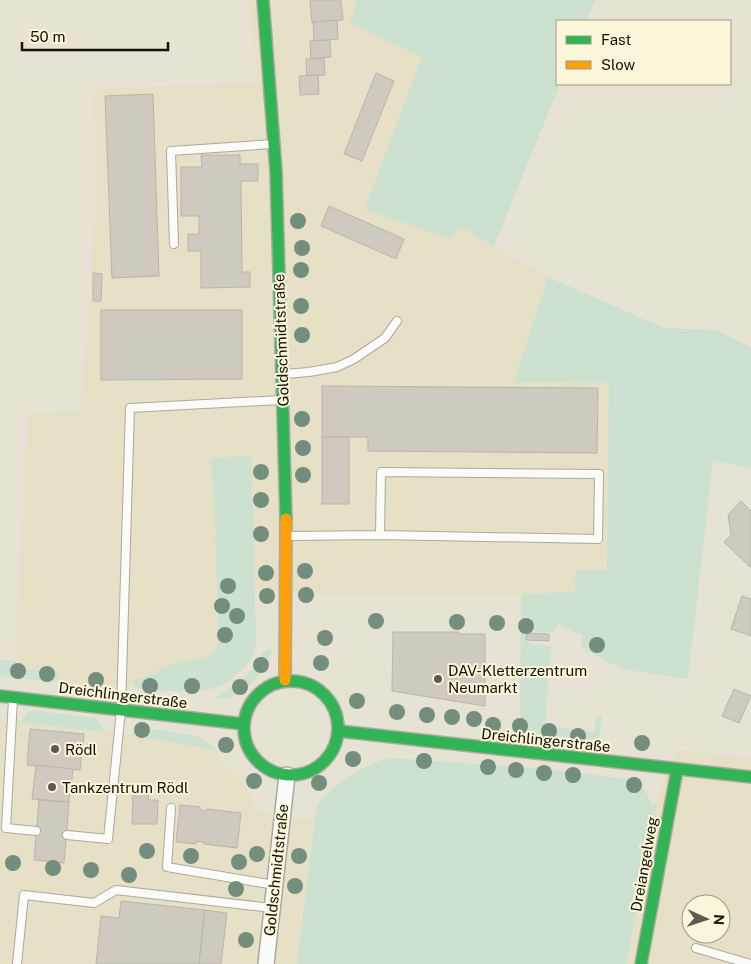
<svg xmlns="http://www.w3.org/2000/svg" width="751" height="964" viewBox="0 0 751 964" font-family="'Public Sans',sans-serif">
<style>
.built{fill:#e5e0c6;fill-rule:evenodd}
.green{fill:#cce1d0}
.building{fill:#cfcabf;stroke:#b9b5aa}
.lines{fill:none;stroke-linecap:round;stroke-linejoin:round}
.lane-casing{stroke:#aba99d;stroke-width:10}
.street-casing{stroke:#aba99d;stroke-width:18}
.fast-casing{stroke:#aba99d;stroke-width:14}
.slow-casing{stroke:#aba99d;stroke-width:14}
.lane{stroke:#fbfbf9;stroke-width:8}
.street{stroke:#fbfbf9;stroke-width:15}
.fast{stroke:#30b455;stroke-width:11}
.slow{stroke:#ff9f0a;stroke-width:11}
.tree{fill:#738e7d}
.poi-dot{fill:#5d5a4f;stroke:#fbf6d9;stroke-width:2}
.labels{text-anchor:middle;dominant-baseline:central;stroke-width:4;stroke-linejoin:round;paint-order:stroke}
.street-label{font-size:15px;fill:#131108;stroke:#fbf6d9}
.poi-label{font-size:15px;fill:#131108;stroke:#fbf6d9;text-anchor:start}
</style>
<rect width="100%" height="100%" fill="#e6e3d4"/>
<g class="built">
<polygon points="249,0 357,0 351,23 422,57 365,209 461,227 548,277 514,382 609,382 607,570 576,571 575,592 521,594 320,594 255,592 255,651 249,661 240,670 227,681 213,688 200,691 136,688 14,678 28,413 80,412 88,325 95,207 94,89 258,83"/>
<polygon points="0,719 131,735 215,750 238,777 251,796 252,811 313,820 297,964 0,964"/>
<path d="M 678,750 L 751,758 L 751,964 L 626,964 L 657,803 L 664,779 ZM 691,904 L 721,904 L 721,934 L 691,934 Z"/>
</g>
<g class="green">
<polygon points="357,0 595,0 586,21 557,21 557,84 560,84 494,246 461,227 449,239 365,209 422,57 350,23"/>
<polygon points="548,277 664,328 715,330 751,347 751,469 713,460 688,679 627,670 605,661 580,646 582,636 558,624 553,632 526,631 526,641 530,644 551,646 545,726 594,732 596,716 602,717 599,740 524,733 520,729 521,594 575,592 576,570 607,570 609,383 514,382"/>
<path d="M 251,456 C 253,506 255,556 255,606 C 255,620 258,638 254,652 C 249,667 227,684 212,689 C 192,694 157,690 136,688 L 132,680 L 142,678 L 170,665 L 203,658 L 213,654 L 219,644 C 217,582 216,520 211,458 Z"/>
<path d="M 266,650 L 272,650 C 270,666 248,690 233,696 C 229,698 223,699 217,699 L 218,696 C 232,687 245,679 255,666 C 259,661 261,654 266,650 Z"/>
<polygon points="0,660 15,661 15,668 59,672 57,682 0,676"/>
<polygon points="30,710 96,718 104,732 20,722"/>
<polygon points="140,727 197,736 204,739 215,750 131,735"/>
<path d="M 391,758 L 546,769 L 628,779 C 641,783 647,791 651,804 L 657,803 L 626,964 L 297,964 L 316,808 C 327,787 367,762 391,758 Z"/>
</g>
<g class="building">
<polygon points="310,0 341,0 343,20 312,23"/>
<polygon points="337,20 338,39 314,41 313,22"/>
<polygon points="330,40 331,57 311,59 310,41"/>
<polygon points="324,58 325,75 307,76 306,59"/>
<polygon points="376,73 394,81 362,161 344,154"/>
<polygon points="318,75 319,94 300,95 299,76"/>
<polygon points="153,94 159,276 112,278 105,96"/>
<polygon points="201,155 240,155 240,164 258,164 258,181 241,181 242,272 250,272 250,287 201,288 201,251 188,251 188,234 199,234 199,216 181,216 181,167 202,167"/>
<polygon points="329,206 404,239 396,259 321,226"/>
<polygon points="93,273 102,274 101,301 93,301"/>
<polygon points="101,310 242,310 242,379 101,380"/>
<polygon points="322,386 598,388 597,453 368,451 368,437 322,437"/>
<rect x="322" y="437" width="27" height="67"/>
<polygon points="741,501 751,511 751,568 724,542 731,535 728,515"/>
<polygon points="742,596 751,599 751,636 731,629"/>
<polygon points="393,632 459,632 459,634 485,634 485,706 392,691"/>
<polygon points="527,633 549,634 549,641 526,640"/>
<polygon points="734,689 751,696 739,723 722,716"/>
<polygon points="30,729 84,734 80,770 27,765"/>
<polygon points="36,765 73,769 69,802 32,799"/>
<polygon points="133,790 149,791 148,800 158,800 157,824 132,824"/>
<polygon points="39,800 69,802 64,863 34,860"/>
<polygon points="180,805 200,807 200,810 207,811 207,809 241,813 237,848 204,844 204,842 196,841 196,844 176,842"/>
<polygon points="121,901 205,910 199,964 96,964 101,916 119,918"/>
<polygon points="205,910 227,913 221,964 199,964"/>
</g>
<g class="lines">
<defs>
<g id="lane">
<polyline points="174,244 171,151 273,144"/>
<polyline points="284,374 309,372 337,367 354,359 385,338 397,321"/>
<polyline points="288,536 380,535 598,539 599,474 381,472 380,535"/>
<polyline points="13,699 6,828 36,831"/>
<polyline points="171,808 167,867 275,885"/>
<polyline points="67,835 108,839 121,710 130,408 281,400"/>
<polyline points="696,948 750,964"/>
<polyline points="17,964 24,895 94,903 116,890 272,908"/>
</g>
<polyline id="street" points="266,964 287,775"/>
<g id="fast">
<polyline points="263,0 276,171 286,519"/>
<circle cx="291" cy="728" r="47"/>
<polyline points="0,696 244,724"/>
<polyline points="339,731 751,777"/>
<polyline points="641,964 677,770"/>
</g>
<polyline id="slow" points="285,680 286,519"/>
</defs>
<use href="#lane" class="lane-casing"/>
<use href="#street" class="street-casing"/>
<use href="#fast" class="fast-casing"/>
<use href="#slow" class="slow-casing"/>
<use href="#lane" class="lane"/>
<use href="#street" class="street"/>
<use href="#fast" class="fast"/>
<use href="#slow" class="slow"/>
</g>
<g class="tree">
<circle cx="298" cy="221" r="8"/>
<circle cx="302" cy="248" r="8"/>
<circle cx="301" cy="270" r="8"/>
<circle cx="301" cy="306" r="8"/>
<circle cx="302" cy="335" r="8"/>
<circle cx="302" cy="419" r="8"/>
<circle cx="303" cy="448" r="8"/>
<circle cx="261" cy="472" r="8"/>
<circle cx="303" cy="475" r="8"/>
<circle cx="261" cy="500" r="8"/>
<circle cx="261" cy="534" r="8"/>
<circle cx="305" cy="571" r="8"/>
<circle cx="266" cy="573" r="8"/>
<circle cx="228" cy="586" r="8"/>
<circle cx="306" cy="595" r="8"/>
<circle cx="267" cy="596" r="8"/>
<circle cx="222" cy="606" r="8"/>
<circle cx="237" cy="616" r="8"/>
<circle cx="376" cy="621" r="8"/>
<circle cx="457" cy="622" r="8"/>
<circle cx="497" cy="623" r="8"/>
<circle cx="526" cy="626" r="8"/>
<circle cx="225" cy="635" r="8"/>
<circle cx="325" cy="638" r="8"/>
<circle cx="597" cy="645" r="8"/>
<circle cx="321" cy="663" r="8"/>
<circle cx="261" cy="665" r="8"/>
<circle cx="18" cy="671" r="8"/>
<circle cx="47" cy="674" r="8"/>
<circle cx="96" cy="680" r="8"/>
<circle cx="150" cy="686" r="8"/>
<circle cx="192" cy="686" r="8"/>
<circle cx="240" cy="687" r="8"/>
<circle cx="357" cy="701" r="8"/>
<circle cx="397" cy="712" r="8"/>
<circle cx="427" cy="715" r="8"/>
<circle cx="452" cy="717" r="8"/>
<circle cx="474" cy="719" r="8"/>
<circle cx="493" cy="725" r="8"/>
<circle cx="520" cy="726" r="8"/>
<circle cx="142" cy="730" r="8"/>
<circle cx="549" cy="731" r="8"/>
<circle cx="578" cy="736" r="8"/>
<circle cx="642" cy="743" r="8"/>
<circle cx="226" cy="745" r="8"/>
<circle cx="353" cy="759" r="8"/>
<circle cx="424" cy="761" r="8"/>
<circle cx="488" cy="767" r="8"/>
<circle cx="516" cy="770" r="8"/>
<circle cx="544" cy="773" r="8"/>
<circle cx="573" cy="775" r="8"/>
<circle cx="254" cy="781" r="8"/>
<circle cx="319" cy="783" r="8"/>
<circle cx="634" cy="785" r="8"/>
<circle cx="147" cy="851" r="8"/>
<circle cx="257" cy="854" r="8"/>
<circle cx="191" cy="856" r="8"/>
<circle cx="299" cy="856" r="8"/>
<circle cx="239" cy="862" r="8"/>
<circle cx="13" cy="863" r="8"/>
<circle cx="53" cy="868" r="8"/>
<circle cx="91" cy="870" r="8"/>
<circle cx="129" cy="875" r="8"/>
<circle cx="295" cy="886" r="8"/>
<circle cx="236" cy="889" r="8"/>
<circle cx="246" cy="940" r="8"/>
</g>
<g class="poi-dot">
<circle cx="438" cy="679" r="5"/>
<circle cx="55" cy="749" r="5"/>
<circle cx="52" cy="787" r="5"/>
</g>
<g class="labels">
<g class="street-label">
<text transform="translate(281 340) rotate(-92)">Goldschmidtstraße</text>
<text transform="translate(123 695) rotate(7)">Dreichlingerstraße</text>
<text transform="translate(546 740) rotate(6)">Dreichlingerstraße</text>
<text transform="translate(644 864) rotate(-80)">Dreiangelweg</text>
<text transform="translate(276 870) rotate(-84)">Goldschmidtstraße</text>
</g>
<g class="poi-label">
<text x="448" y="670">DAV-Kletterzentrum<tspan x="448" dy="17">Neumarkt</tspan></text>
<text x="65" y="749">Rödl</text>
<text x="62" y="787">Tankzentrum Rödl</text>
</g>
</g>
<rect x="556" y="20" width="175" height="65" fill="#fbf6d9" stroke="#9e9a85"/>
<rect x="566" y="36" width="25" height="8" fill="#30b455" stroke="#9e9a85"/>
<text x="601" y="45" font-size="15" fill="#131108">Fast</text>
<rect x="566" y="61" width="25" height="8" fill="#ff9f0a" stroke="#9e9a85"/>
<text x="601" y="70" font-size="15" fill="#131108">Slow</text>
<g transform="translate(706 919) rotate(93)"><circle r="24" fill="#fbf6d9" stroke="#9e9a85"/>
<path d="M0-4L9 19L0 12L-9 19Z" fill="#5d5a4f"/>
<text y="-8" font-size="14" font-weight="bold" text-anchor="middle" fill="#131108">N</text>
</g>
<path d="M22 42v8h146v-8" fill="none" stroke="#131108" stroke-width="2.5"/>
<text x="30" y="42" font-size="15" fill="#131108" stroke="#fbf6d9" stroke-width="4" paint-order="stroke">50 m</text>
</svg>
